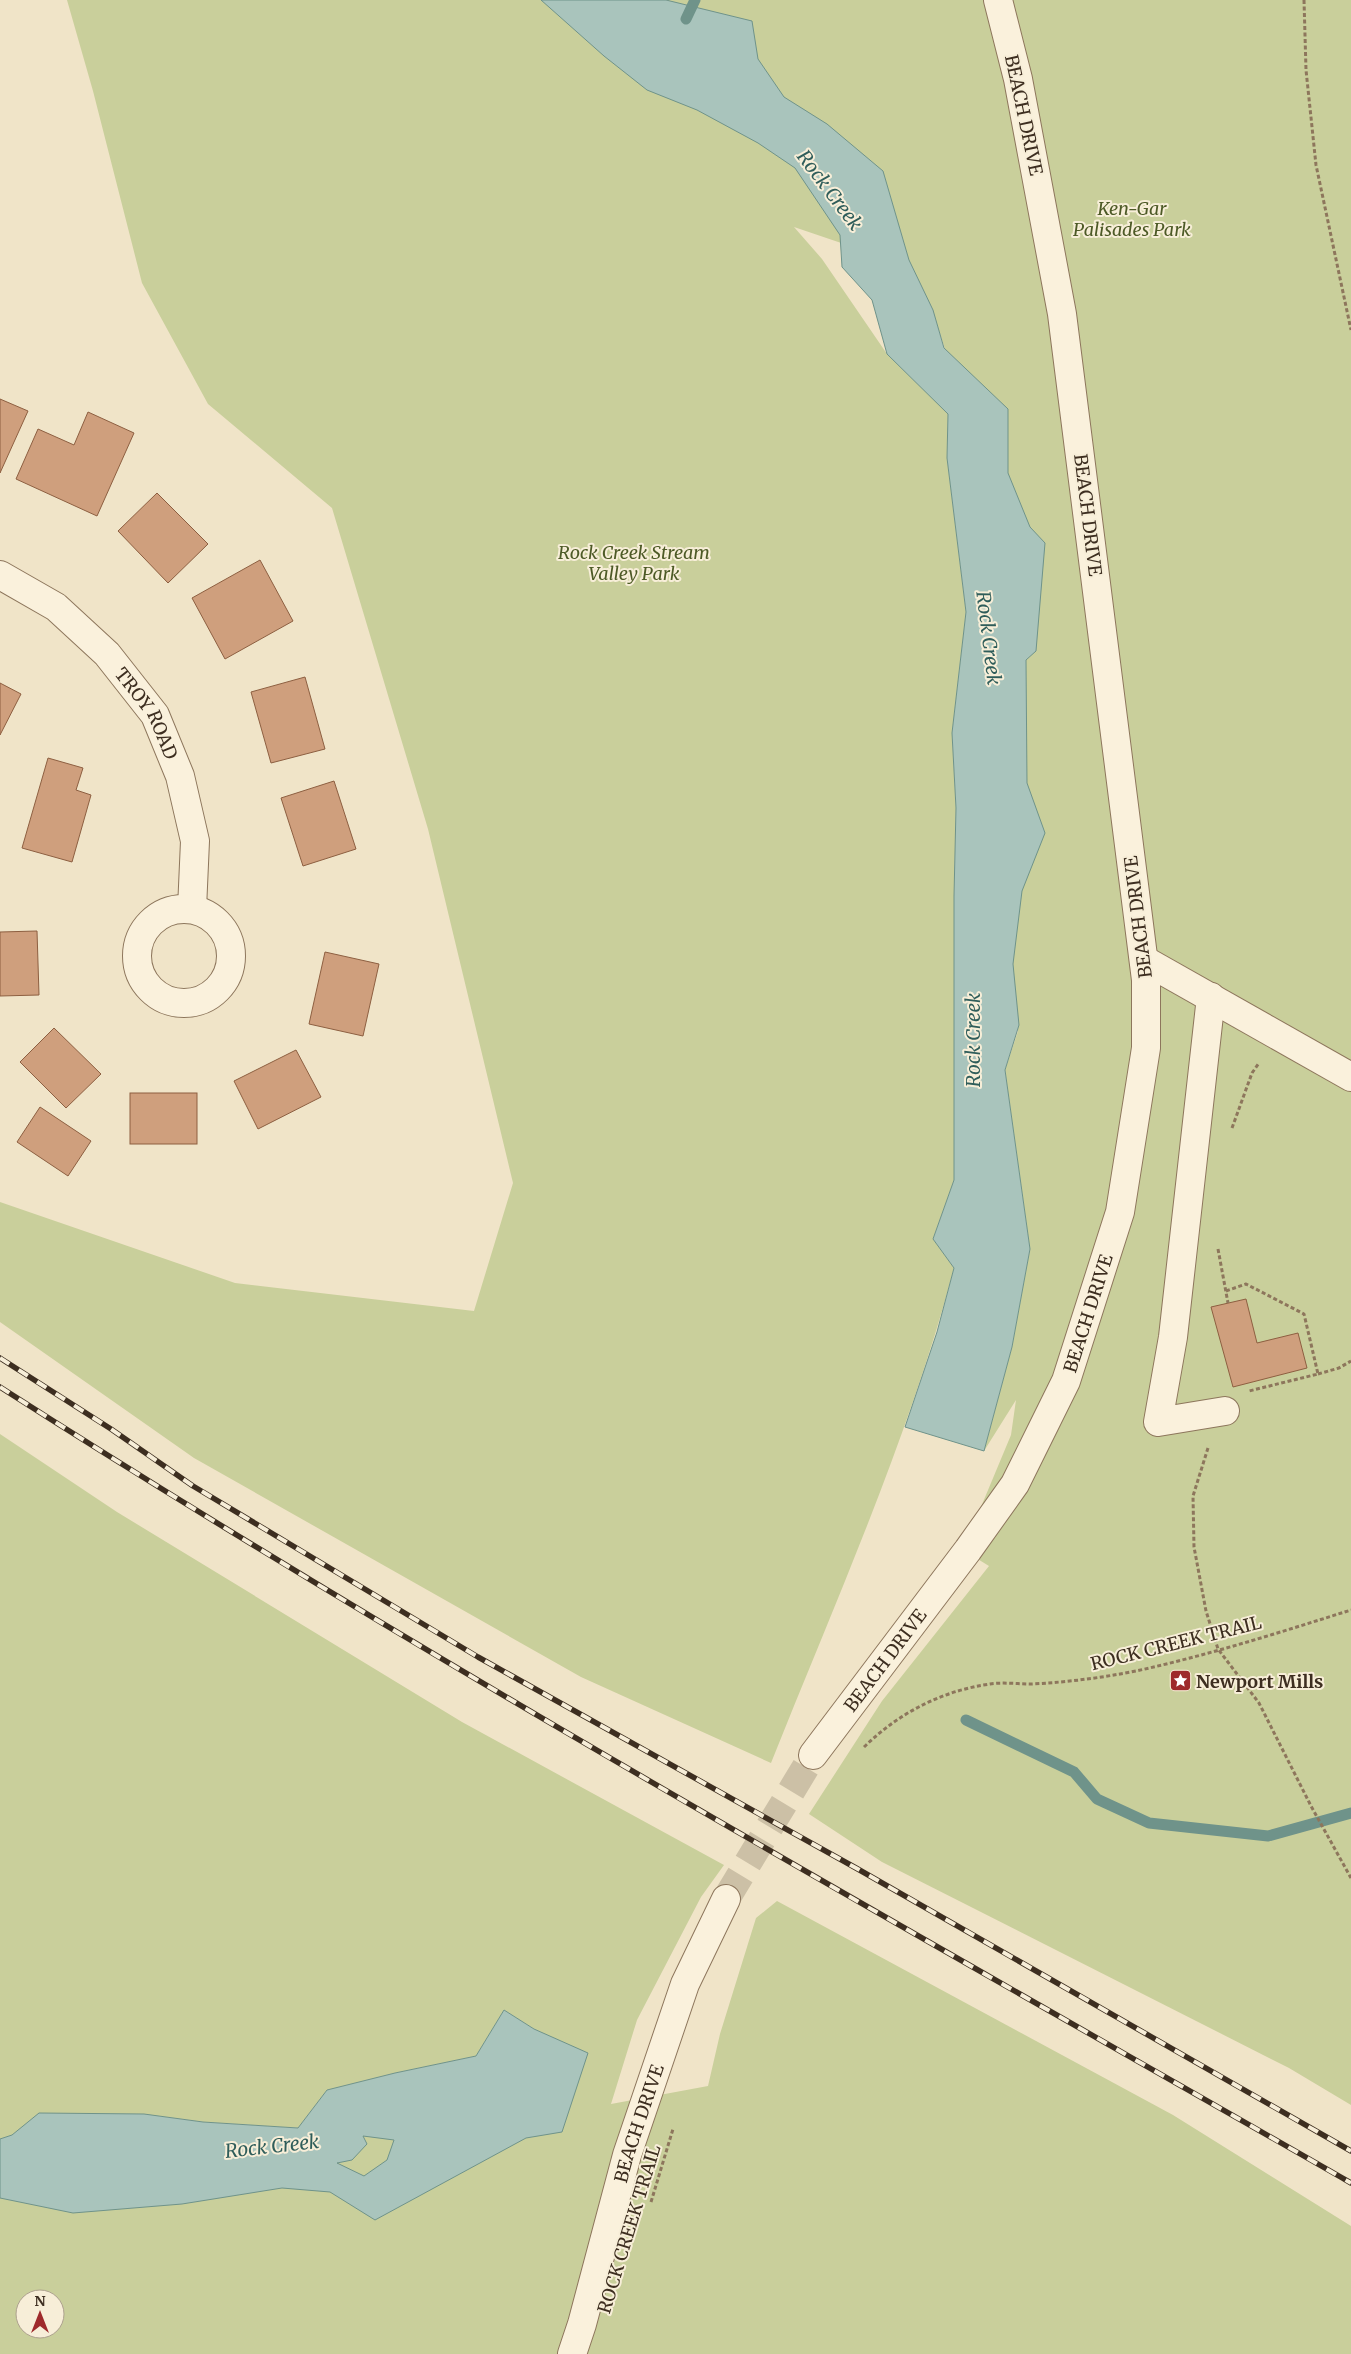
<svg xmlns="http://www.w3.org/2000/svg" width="1351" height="2354" viewBox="0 0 1351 2354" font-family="Merriweather,serif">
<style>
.green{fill:#c9cf9b;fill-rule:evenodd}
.water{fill:#a9c4bc;stroke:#6f938a;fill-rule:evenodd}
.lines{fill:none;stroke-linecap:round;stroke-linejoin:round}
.stream{stroke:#6f938a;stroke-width:11}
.building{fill:#cf9f7d;stroke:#8d5f41}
.minor-tunnel{stroke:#ccc0a6;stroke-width:28;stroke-dasharray:28 14;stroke-linecap:butt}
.minor-casing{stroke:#8d765c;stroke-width:30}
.path{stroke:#8d765c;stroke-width:3;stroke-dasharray:4 2.5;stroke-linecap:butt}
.minor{stroke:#faf1dc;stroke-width:28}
.rail-casing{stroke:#3d2e20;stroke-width:5.5}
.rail{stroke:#f7eed8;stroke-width:4;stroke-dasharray:11;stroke-linecap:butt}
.labels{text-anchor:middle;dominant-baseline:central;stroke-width:4;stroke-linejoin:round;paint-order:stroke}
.street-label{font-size:18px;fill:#3d2e20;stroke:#f7eed8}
.park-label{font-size:18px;font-style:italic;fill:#4d5a26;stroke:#f7eed8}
.poi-label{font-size:18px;font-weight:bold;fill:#3d2e20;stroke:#f7eed8;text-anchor:start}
.water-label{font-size:19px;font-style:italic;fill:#2f5d5a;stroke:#f7eed8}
</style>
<rect width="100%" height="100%" fill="#f0e4c8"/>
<g class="green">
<path d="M 67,0 L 1351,0 L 1351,2105 L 1289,2068 L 882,1862 L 809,1814 L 882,1701 L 989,1566 L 963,1550 L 1011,1435 L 1016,1400 L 984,1451 L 1012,1347 L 1030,1249 L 1005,1070 L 1018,1031 L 945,349 L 931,307 L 912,267 L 794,227 L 822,259 L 887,354 L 948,413 L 947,458 L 966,612 L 952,733 L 956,808 L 954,896 L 954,1180 L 933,1239 L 954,1268 C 909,1438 836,1600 771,1763 L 581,1677 L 194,1458 L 0,1322 L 0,1202 L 235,1283 L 474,1311 L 513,1183 L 428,829 L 332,508 L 208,404 L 142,283 L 93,91 Z"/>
<path d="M 0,1434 L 117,1512 L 462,1722 L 724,1865 L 701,1897 L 637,2020 L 611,2104 L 708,2086 L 720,2034 L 756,1918 L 777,1901 L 1173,2115 L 1351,2226 L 1351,2354 L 0,2354 ZM 504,2010 L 534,2029 L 473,2129 L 99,2143 L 157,2116 L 203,2122 L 298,2128 L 327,2090 L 395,2073 L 476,2056 ZM 25,2299 L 55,2299 L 55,2329 L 25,2329 Z"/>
</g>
<g class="water">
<polygon points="541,0 666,0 752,21 758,59 784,97 827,124 883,171 909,260 933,310 944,348 1008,409 1008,473 1030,527 1045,543 1036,651 1026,660 1027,783 1045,833 1022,891 1013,964 1019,1025 1005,1070 1030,1249 1012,1347 984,1451 905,1427 937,1332 954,1268 933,1239 954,1180 954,896 956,808 952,733 966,612 947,458 948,414 887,354 872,300 842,267 840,235 795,168 758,143 697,110 647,90 604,56"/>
<path d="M 504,2010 L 534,2029 L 588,2053 L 562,2132 L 526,2138 L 375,2220 L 330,2192 L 282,2188 L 182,2204 L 73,2213 L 0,2198 L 0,2139 L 12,2135 L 39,2113 L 144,2114 L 203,2122 L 298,2128 L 327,2090 L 395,2073 L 476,2056 ZM 363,2136 L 394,2140 L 387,2160 L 364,2176 L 337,2163 L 352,2160 L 367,2144 Z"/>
</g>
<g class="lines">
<g class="stream">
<polyline points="686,19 695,0"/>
<polyline points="966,1720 1074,1772 1097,1799 1149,1823 1268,1836 1351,1813"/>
</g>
</g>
<g class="building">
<polygon points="0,399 28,411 0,473"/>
<polygon points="88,412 134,433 97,516 16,479 38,429 74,445"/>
<polygon points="157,493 208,544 168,583 118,531"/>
<polygon points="260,560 293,621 225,659 192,598"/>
<polygon points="305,677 325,749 271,763 251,692"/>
<polygon points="0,683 21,694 0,735"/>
<polygon points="48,758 83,768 76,790 91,795 72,862 22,848"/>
<polygon points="334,781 356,849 303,866 281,798"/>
<polygon points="37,931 39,995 0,996 0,932"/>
<polygon points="325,952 379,964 363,1036 309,1024"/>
<polygon points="54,1028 101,1074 66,1108 20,1062"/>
<polygon points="296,1050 321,1097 258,1129 234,1081"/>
<rect x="130" y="1093" width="67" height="51"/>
<polygon points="40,1107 91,1141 68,1176 17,1142"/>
<polygon points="1246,1299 1257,1343 1298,1333 1307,1368 1233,1387 1211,1307"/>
</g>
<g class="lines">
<polyline class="minor-tunnel" points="726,1899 813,1755"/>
<defs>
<g id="minor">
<path id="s1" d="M 0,575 L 56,607 L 107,654 L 155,715 L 180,776 L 195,841 L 192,909"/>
<circle cx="184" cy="956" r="47"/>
<polyline points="1144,960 1351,1077"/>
<polyline points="1211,997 1173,1337 1158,1422 1225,1411"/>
<path id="s2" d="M 813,1755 L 968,1550 L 1015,1484 L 1066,1381 L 1120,1212 L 1146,1048 L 1146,980 L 1062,314 L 1018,79 L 998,0"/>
<path id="s3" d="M 572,2354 L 582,2324 L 627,2155 L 685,1984 L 726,1899"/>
</g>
</defs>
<use href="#minor" class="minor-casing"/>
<g class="path">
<polyline points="1304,0 1306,70 1316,165 1351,330"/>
<polyline points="1232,1128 1252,1073 1259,1063"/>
<polyline points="1218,1249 1228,1303"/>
<polyline points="1226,1291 1246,1284 1304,1314 1318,1374 1249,1391"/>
<polyline points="1318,1374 1339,1368 1351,1361"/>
<polyline points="1208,1448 1193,1496 1194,1547 1206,1611 1218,1649 1259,1703 1311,1806 1351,1878"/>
<path d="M 864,1747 C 899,1713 941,1691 990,1684 C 1003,1682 1018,1684 1032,1684 C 1069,1682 1100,1678 1136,1671 C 1209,1655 1281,1632 1351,1610"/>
<polyline points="651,2202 673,2129"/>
</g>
<use href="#minor" class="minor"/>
<defs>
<g id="rail">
<polyline points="0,1358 111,1429 193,1486 478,1657 856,1868 1351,2151"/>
<path d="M 0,1387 C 441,1669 897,1923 1351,2183"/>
</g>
</defs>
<use href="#rail" class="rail-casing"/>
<use href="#rail" class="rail"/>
</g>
<defs>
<symbol id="sight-square" viewBox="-11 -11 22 22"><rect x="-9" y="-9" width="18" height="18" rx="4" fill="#9e2a2b" stroke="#f7eed8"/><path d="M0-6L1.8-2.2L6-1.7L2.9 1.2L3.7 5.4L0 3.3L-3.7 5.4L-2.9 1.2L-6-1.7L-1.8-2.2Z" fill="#fff"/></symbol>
</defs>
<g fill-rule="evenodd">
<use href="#sight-square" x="1168" y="1668" width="25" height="25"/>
</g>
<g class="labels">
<g class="street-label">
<text transform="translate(1024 115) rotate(78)">BEACH DRIVE</text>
<text transform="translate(1088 515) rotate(83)">BEACH DRIVE</text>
<text stroke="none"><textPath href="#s1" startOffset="206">TROY ROAD</textPath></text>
<text transform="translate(1138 917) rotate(-97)">BEACH DRIVE</text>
<text stroke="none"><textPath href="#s2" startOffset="524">BEACH DRIVE</textPath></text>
<text transform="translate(1176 1643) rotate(-14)">ROCK CREEK TRAIL</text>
<text stroke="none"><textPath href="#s2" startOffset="119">BEACH DRIVE</textPath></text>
<text stroke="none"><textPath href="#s3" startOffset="240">BEACH DRIVE</textPath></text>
<text transform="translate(629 2229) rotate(-73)">ROCK CREEK TRAIL</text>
</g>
<g class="park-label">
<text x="1132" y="208">Ken-Gar<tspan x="1132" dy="21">Palisades Park</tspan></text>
<text x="634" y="552">Rock Creek Stream<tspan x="634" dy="21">Valley Park</tspan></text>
</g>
<g class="poi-label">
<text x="1196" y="1681">Newport Mills</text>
</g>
<g class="water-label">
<text transform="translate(830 190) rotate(53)">Rock Creek</text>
<text transform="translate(989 638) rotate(83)">Rock Creek</text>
<text transform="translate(973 1040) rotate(-90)">Rock Creek</text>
<text transform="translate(272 2146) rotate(-6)">Rock Creek</text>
</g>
</g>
<g transform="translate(40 2314)"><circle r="24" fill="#f7eed8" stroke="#ada18e"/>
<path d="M0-4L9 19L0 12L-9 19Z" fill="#9e2a2b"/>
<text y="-8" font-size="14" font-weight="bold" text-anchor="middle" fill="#3d2e20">N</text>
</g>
</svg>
